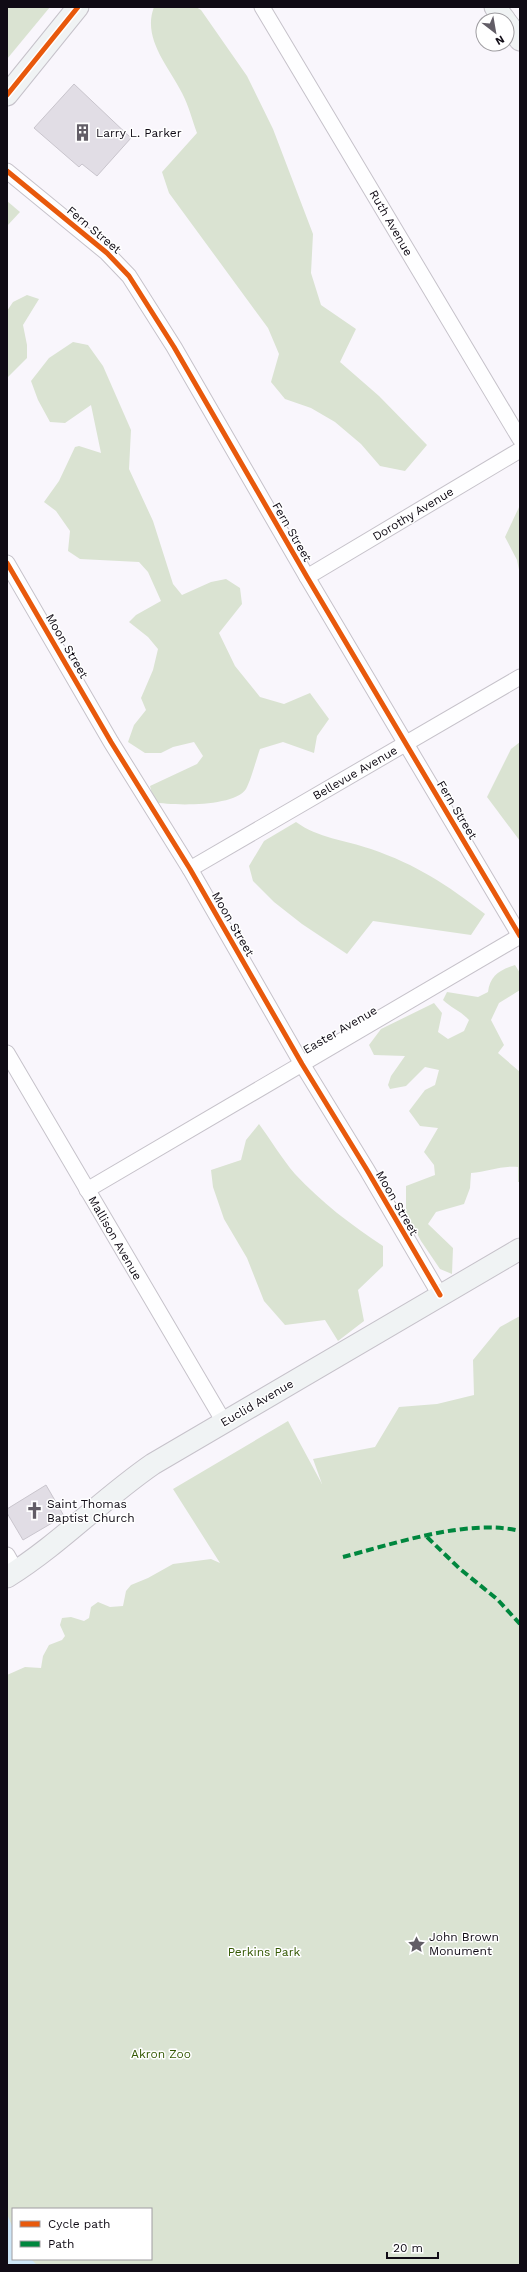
<svg xmlns="http://www.w3.org/2000/svg" width="527" height="2272" viewBox="0 0 527 2272" font-family="'Work Sans',sans-serif">
<style>
.green{fill:#dae3d2;fill-rule:evenodd}
.water{fill:#cee7f8}
.building{fill:#e1dde5;stroke:#c9c5cd}
.lines{fill:none;stroke-linecap:round;stroke-linejoin:round}
.street-casing{stroke:#c6c2ca;stroke-width:17}
.secondary-casing{stroke:#c6c2ca;stroke-width:23}
.street{stroke:#fefeff;stroke-width:15}
.secondary{stroke:#f0f3f4;stroke-width:21}
.quiet{stroke:#00873e;stroke-width:4;stroke-dasharray:8 4;stroke-linecap:butt}
.cycleway-casing{stroke:#fff;stroke-width:8}
.cycleway{stroke:#e8590c;stroke-width:5}
.labels{text-anchor:middle;dominant-baseline:central;stroke-width:3;stroke-linejoin:round;paint-order:stroke}
.poi-label{font-size:12px;fill:#100b15;stroke:#fff;text-anchor:start}
.street-label{font-size:12px;fill:#100b15;stroke:#fff}
.park-label{font-size:12px;fill:#345803;stroke:#fff}
</style>
<rect width="100%" height="100%" fill="#f9f6fc"/>
<g class="green">
<polygon points="7,7 50,7 7,59"/>
<path d="M 154,7 L 196,7 L 201,10 L 247,76 L 273,129 L 313,234 L 311,273 L 321,305 L 356,329 L 340,362 L 379,396 L 427,445 L 405,471 L 380,466 L 361,444 L 335,422 L 311,408 L 285,399 L 271,382 L 279,354 L 268,328 L 169,193 L 162,172 L 197,133 C 192,120 189,106 182,93 C 168,66 142,38 154,7 Z"/>
<polygon points="7,201 20,212 7,226"/>
<polygon points="27,295 39,299 23,325 27,345 27,358 7,378 7,311 13,302"/>
<path d="M 73,342 L 88,345 L 103,366 L 131,430 L 129,469 L 153,521 L 173,584 L 182,595 L 211,582 L 226,579 L 240,588 L 242,604 L 219,633 L 235,666 L 260,697 L 284,704 L 310,693 L 329,719 L 317,736 L 314,753 L 283,742 L 260,749 C 256,760 251,780 246,789 C 235,807 172,806 154,802 L 150,786 L 197,764 L 203,756 L 194,742 L 173,747 L 161,753 L 145,753 L 128,742 L 134,725 L 146,710 L 141,698 L 153,670 L 158,649 L 148,637 L 129,622 L 136,615 L 161,601 L 148,572 L 139,562 L 80,559 L 68,551 L 70,531 L 56,511 L 44,502 L 59,481 L 75,447 L 79,446 L 101,453 L 91,405 L 65,423 L 50,422 L 38,400 L 31,381 L 49,358 Z"/>
<polygon points="520,505 520,575 517,560 505,537"/>
<polygon points="520,742 520,841 487,797 511,749"/>
<path d="M 296,822 C 318,838 345,840 371,849 C 417,865 446,884 485,914 L 471,935 L 373,921 L 347,954 L 302,924 L 274,902 L 253,881 L 249,866 L 264,841 Z"/>
<path d="M 515,965 L 520,973 L 520,990 L 499,1003 L 491,1020 L 504,1045 L 498,1053 L 520,1072 L 520,1182 L 518,1182 L 518,1167 C 503,1165 487,1172 471,1173 L 470,1188 L 464,1204 L 436,1212 L 428,1224 L 453,1248 L 452,1274 L 440,1269 L 421,1241 L 406,1213 L 406,1186 L 435,1175 L 434,1165 L 424,1152 L 438,1128 L 420,1126 L 409,1111 L 425,1090 L 435,1085 L 439,1070 L 425,1067 L 406,1086 L 390,1089 L 388,1085 L 391,1076 L 405,1056 L 374,1055 L 369,1045 L 381,1029 L 434,1003 L 442,1013 L 438,1032 L 448,1039 L 464,1031 L 469,1020 C 461,1011 451,1008 443,1000 L 447,992 L 478,997 L 488,992 C 490,976 499,970 515,965 Z"/>
<path d="M 259,1124 C 271,1140 282,1159 295,1174 C 321,1202 351,1225 383,1246 L 383,1266 L 358,1290 L 364,1321 L 338,1341 L 325,1320 L 285,1325 L 264,1301 L 247,1258 L 224,1219 L 213,1187 L 211,1170 L 241,1160 L 246,1140 Z"/>
<path d="M 520,1316 L 520,2265 L 7,2265 L 7,1675 L 25,1667 L 41,1668 L 43,1656 L 49,1645 L 62,1640 L 65,1636 L 60,1625 L 62,1618 L 71,1617 L 84,1621 L 89,1618 L 91,1607 L 98,1602 L 110,1607 L 123,1606 L 126,1591 L 131,1585 L 148,1578 L 173,1564 L 211,1559 L 220,1563 L 173,1489 L 288,1421 L 322,1484 L 313,1459 L 375,1447 L 399,1407 L 437,1404 L 474,1395 L 473,1360 L 500,1327 ZM 13,2209 L 151,2209 L 151,2259 L 13,2259 Z"/>
</g>
<polygon class="water" points="7,2214 13,2228 13,2259 31,2259 37,2265 7,2265"/>
<g class="building">
<polygon points="74,84 131,138 97,176 82,164 79,167 34,128"/>
<polygon points="46,1485 64,1516 23,1540 7,1513 7,1509"/>
</g>
<g class="lines">
<defs>
<g id="street">
<polyline points="262,7 520,439"/>
<polyline points="7,171 107,253 129,276 174,347 307,577 520,936"/>
<polyline points="7,563 111,742 190,869 302,1064 367,1170 440,1295"/>
<polyline points="307,577 520,450"/>
<polyline points="190,869 520,677"/>
<polyline points="7,1053 224,1422"/>
<polyline points="87,1190 520,936"/>
<polyline points="7,1555 16,1571"/>
</g>
<g id="secondary">
<polyline points="495,7 505,20"/>
<polyline points="507,23 520,40"/>
<polyline points="7,95 78,7"/>
<path d="M 7,1577 C 60,1544 102,1499 153,1464 L 520,1249"/>
</g>
</defs>
<use href="#street" class="street-casing"/>
<use href="#secondary" class="secondary-casing"/>
<use href="#street" class="street"/>
<use href="#secondary" class="secondary"/>
<g class="quiet">
<polyline points="427,1537 460,1569 497,1599 520,1624"/>
<path d="M 343,1557 C 393,1544 469,1518 520,1531"/>
</g>
<defs>
<g id="cycleway">
<polyline points="7,95 78,7"/>
<polyline points="7,171 107,253 129,276 174,347 307,577 520,936"/>
<polyline points="7,563 111,742 190,869 302,1064 367,1170 440,1295"/>
</g>
</defs>
<use href="#cycleway" class="cycleway-casing"/>
<use href="#cycleway" class="cycleway"/>
</g>
<defs>
<symbol id="building-bare" viewBox="-9 -9 18 18"><path d="M-4-6H4V6H1V3H-1V6H-4ZM-2.5-4.3h1.7v1.8h-1.7ZM.8-4.3h1.7v1.8H.8ZM-2.5-1h1.7V.8h-1.7ZM.8-1h1.7V.8H.8Z" fill="#625d66" stroke="#fff" stroke-width="2.5" paint-order="stroke"/></symbol>
<symbol id="church-bare" viewBox="-9 -9 18 18"><path d="M-1.2-6h2.4v3.5h3.3v2.4h-3.3V6h-2.4V-.1h-3.3v-2.4h3.3Z" fill="#625d66" stroke="#fff" stroke-width="2.5" paint-order="stroke"/></symbol>
<symbol id="sight-bare" viewBox="-9 -9 18 18"><path d="M0-6L1.8-2.2L6-1.7L2.9 1.2L3.7 5.4L0 3.3L-3.7 5.4L-2.9 1.2L-6-1.7L-1.8-2.2Z" fill="#625d66" stroke="#fff" stroke-width="2.5" paint-order="stroke"/></symbol>
</defs>
<g fill-rule="evenodd">
<use href="#building-bare" x="70" y="120" width="25" height="25"/>
<use href="#church-bare" x="22" y="1498" width="25" height="25"/>
<use href="#sight-bare" x="404" y="1932" width="25" height="25"/>
</g>
<g class="labels">
<g class="poi-label">
<text x="96" y="133">Larry L. Parker</text>
<text x="47" y="1504">Saint Thomas<tspan x="47" dy="14">Baptist Church</tspan></text>
<text x="429" y="1937">John Brown<tspan x="429" dy="14">Monument</tspan></text>
</g>
<g class="street-label">
<text transform="translate(391 223) rotate(60)">Ruth Avenue</text>
<text transform="translate(94 230) rotate(40)">Fern Street</text>
<text transform="translate(413 514) rotate(-31)">Dorothy Avenue</text>
<text transform="translate(292 532) rotate(60)">Fern Street</text>
<text transform="translate(67 646) rotate(60)">Moon Street</text>
<text transform="translate(355 773) rotate(-30)">Bellevue Avenue</text>
<text transform="translate(457 810) rotate(59)">Fern Street</text>
<text transform="translate(233 924) rotate(60)">Moon Street</text>
<text transform="translate(340 1030) rotate(-30)">Easter Avenue</text>
<text transform="translate(397 1203) rotate(60)">Moon Street</text>
<text transform="translate(115 1238) rotate(60)">Mallison Avenue</text>
<text transform="translate(257 1403) rotate(-30)">Euclid Avenue</text>
</g>
<g class="park-label">
<text x="264" y="1952">Perkins Park</text>
<text x="161" y="2054">Akron Zoo</text>
</g>
</g>
<rect width="527" height="2272" fill="none" stroke="#100b15" stroke-width="16"/>
<rect x="12" y="2208" width="140" height="52" fill="#ffffff" stroke="#9f9da1"/>
<rect x="20" y="2221" width="20" height="6" fill="#e8590c" stroke="#9f9da1"/>
<text x="48" y="2228" font-size="12" fill="#100b15">Cycle path</text>
<rect x="20" y="2241" width="20" height="6" fill="#00873e" stroke="#9f9da1"/>
<text x="48" y="2248" font-size="12" fill="#100b15">Path</text>
<g transform="translate(495 32) rotate(149)"><circle r="19" fill="#ffffff" stroke="#9f9da1"/>
<path d="M0-3L7 15L0 10L-7 15Z" fill="#625d66"/>
<text y="-6" font-size="11" font-weight="bold" text-anchor="middle" fill="#100b15">N</text>
</g>
<path d="M387 2252v6h51v-6" fill="none" stroke="#100b15" stroke-width="2"/>
<text x="393" y="2252" font-size="12" fill="#100b15" stroke="#ffffff" stroke-width="3" paint-order="stroke">20 m</text>
</svg>
